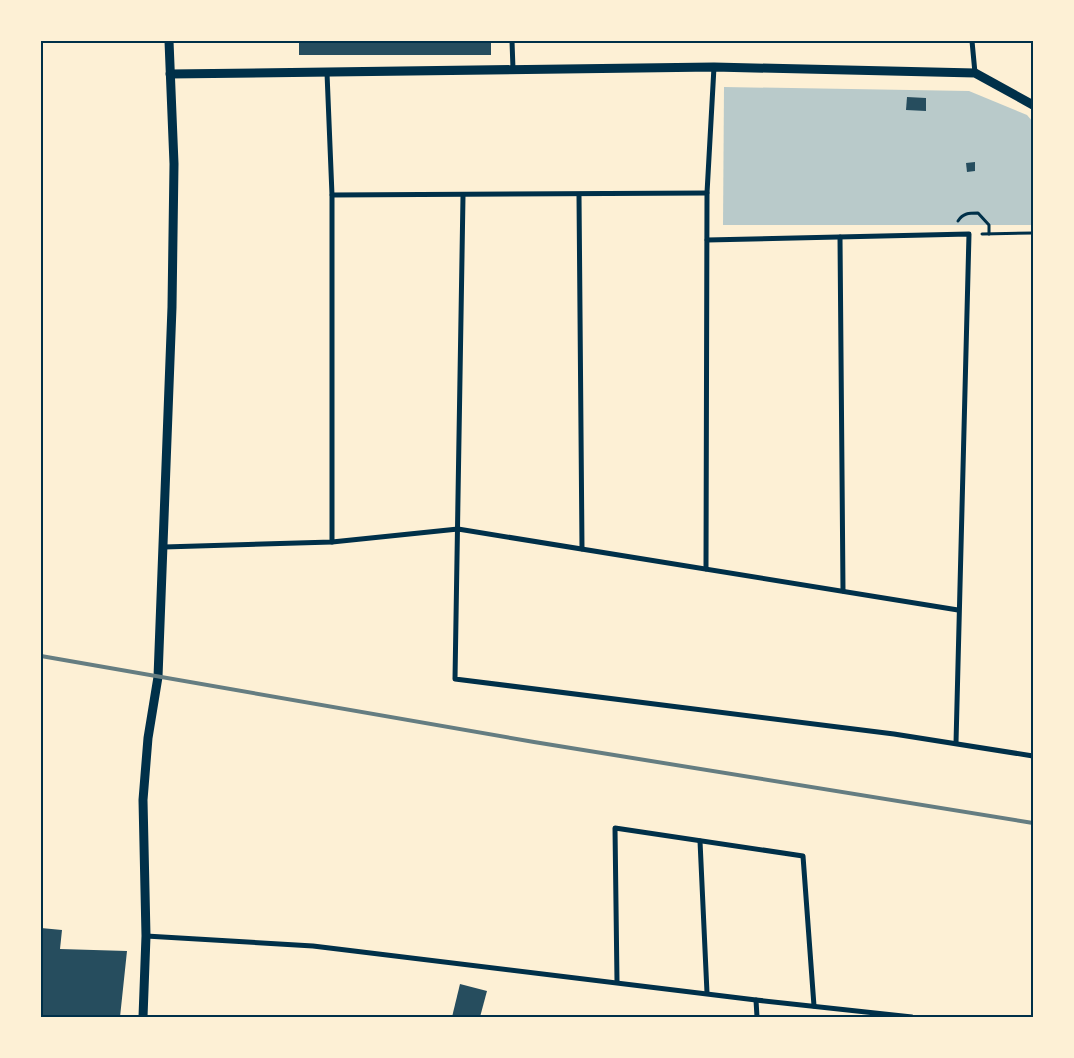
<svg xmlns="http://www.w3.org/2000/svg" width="1074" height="1058" viewBox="0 0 1074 1058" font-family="'Titillium Web',sans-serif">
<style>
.green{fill:#b9caca}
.building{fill:#264d5e}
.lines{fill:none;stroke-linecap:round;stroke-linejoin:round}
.path{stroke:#003049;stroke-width:3}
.minor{stroke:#003049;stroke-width:5}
.tertiary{stroke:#003049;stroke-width:9}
.rail{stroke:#657d81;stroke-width:4}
.neatline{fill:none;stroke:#003049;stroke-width:2}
</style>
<rect width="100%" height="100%" fill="#fdf0d5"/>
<polygon class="green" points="724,87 969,91 1027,115 1033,122 1033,225 723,225"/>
<g class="building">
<rect x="299" y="41" width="192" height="14"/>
<polygon points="907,97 926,98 926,111 906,110"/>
<polygon points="975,162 975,171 967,172 966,163"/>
<polygon points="41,928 62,930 60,949 127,951 120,1017 41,1017"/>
<polygon points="460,984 487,991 480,1017 452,1017"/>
</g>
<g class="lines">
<g class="path">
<path d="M 958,221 C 963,213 969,213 978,213 L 989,225 L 989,234"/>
<polyline points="982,234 1033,233"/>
</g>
<g class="minor">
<polyline points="512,41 513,69"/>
<polyline points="972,41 975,73"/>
<polyline points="327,73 332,195 332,542"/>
<polyline points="332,195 707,193"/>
<polyline points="579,195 582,549"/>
<polyline points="463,196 455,679 894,734 1033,756"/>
<polyline points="840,237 843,591"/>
<polyline points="707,240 969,234 956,743"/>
<polyline points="164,547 332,542 458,529 958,610"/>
<polyline points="706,569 707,193 714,67"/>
<polyline points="700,841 707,993"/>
<polyline points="146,936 313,946 756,1000 912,1017"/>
<polyline points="617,982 615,828 803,856 814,1006"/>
<polyline points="756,1000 757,1017"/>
</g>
<g class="tertiary">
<polyline points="170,74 714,67 975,73 1033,105"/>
<polyline points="143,1017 146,936 143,800 148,738 158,677 172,307 174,164 169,41"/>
</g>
<polyline class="rail" points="41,656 534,742 1033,823"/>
</g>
<rect width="1074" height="1058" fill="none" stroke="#fdf0d5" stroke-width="85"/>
<rect x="42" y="42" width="990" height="974" class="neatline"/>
</svg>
